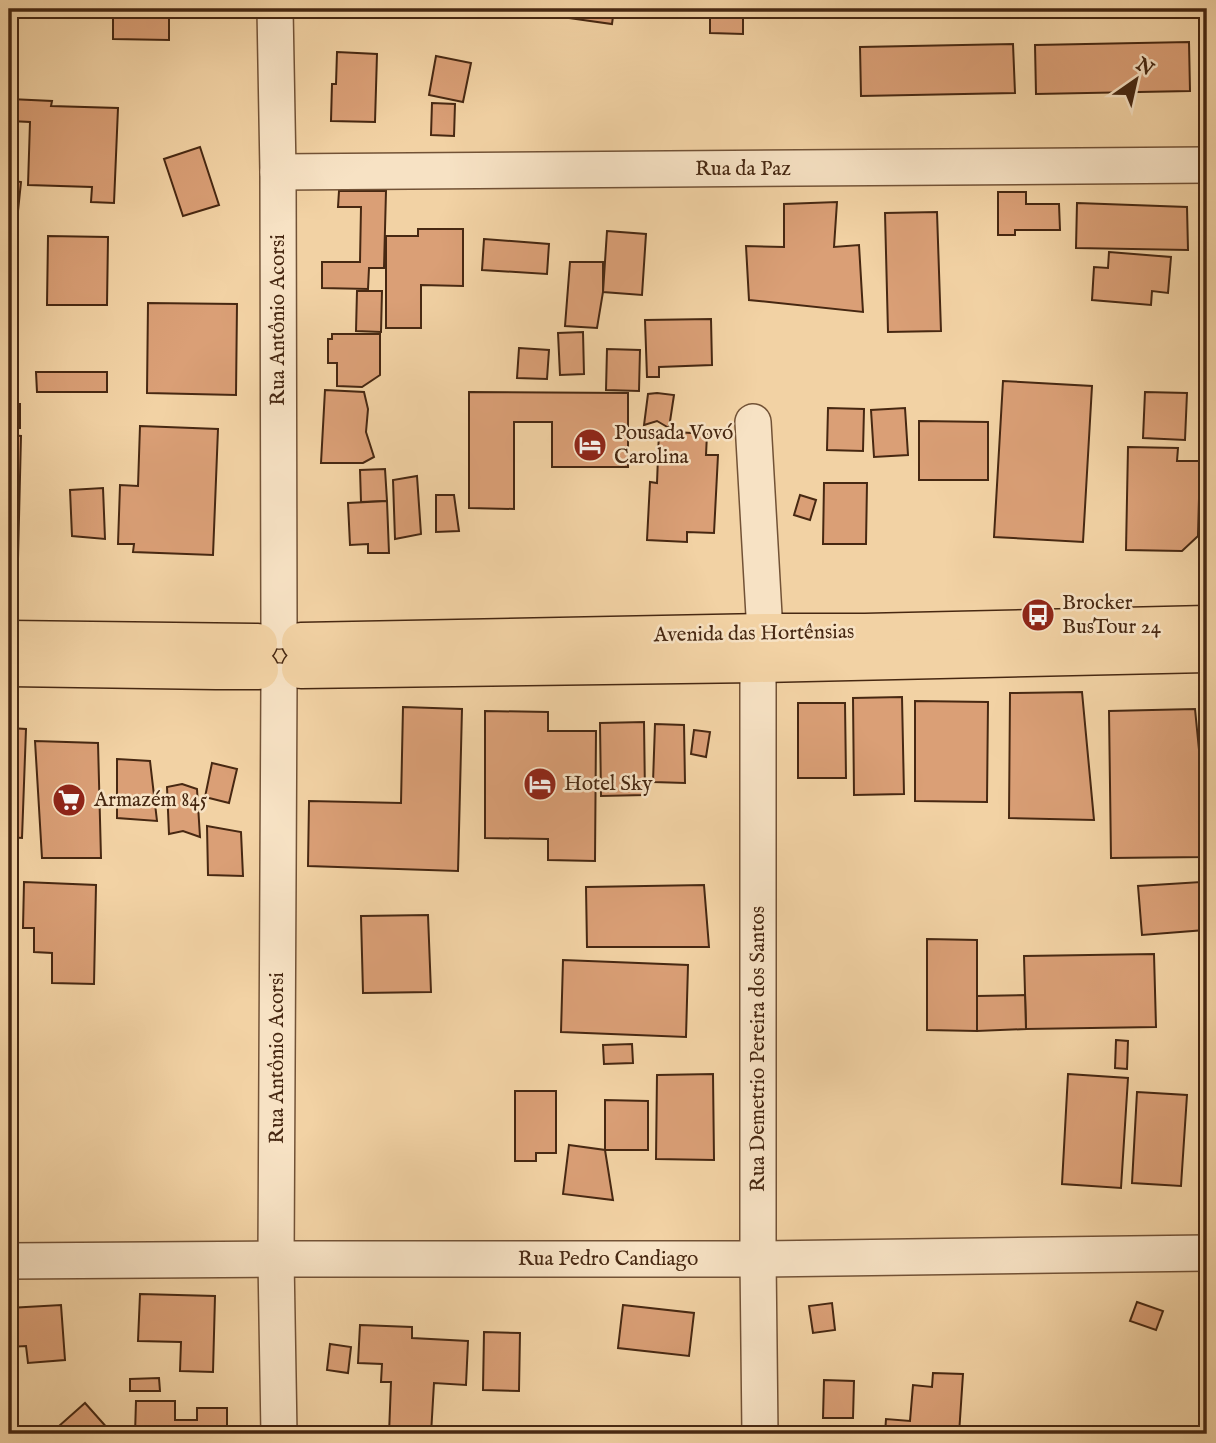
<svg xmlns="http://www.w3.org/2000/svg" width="1216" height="1443" viewBox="0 0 1216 1443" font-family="'IM FELL English',serif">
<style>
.building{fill:#da9f76;stroke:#472812;stroke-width:2}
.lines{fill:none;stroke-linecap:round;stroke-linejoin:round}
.minor-casing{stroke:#725236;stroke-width:38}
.major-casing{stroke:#472812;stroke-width:41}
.minor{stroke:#f7e2c4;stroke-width:35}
.major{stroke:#f2d2a4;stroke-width:38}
.labels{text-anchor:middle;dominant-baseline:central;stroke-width:5;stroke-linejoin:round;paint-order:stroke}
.street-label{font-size:21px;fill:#472812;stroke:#f7e2c4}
.poi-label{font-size:21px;fill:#472812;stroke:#f7e2c4;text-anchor:start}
</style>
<rect width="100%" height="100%" fill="#f2d2a4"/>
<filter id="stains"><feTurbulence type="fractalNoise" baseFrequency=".00286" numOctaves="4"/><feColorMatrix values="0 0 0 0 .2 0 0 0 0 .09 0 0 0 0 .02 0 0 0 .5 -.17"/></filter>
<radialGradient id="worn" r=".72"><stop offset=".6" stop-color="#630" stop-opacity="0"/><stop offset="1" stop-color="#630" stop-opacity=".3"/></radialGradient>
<g class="building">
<polygon points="126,9 169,9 169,40 113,39 113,11 125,12"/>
<polygon points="555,9 614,9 612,24 554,16"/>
<polygon points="710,9 743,9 743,34 710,33"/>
<polygon points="1189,42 1190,91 1036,94 1035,45"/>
<polygon points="1013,44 1015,93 861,96 860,47"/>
<polygon points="337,52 377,54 375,122 331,121 332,84 336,84"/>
<polygon points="436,56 471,63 463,102 429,95"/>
<polygon points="10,99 52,101 51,106 118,108 114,203 91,202 92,187 28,185 30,122 10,121"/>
<polygon points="432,103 455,104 454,136 431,135"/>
<polygon points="200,147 219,205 183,216 164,159"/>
<polygon points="9,180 21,182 18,211 9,210"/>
<polygon points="339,191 386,191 384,268 369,268 368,289 322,288 322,262 360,262 361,207 338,207"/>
<polygon points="998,192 1026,192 1026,204 1059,204 1060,230 1015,230 1015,235 998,235"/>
<polygon points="837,202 834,247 859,245 863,312 749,300 746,246 784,247 784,204"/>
<polygon points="1077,203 1187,207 1188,250 1076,248"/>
<polygon points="937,212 941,331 888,332 885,213"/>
<polygon points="418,229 463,229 463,286 421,285 421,328 386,328 386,236 418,236"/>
<polygon points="607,231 646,234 642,295 603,292"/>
<polygon points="48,236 108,237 107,305 47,305"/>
<polygon points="484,239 549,244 547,274 482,270"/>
<polygon points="1109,252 1171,257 1168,293 1152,291 1151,305 1092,300 1094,267 1108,268"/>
<polygon points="570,262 603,262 603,292 597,328 565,326"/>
<polygon points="357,291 382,291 381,332 356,331"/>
<polygon points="148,303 237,304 236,395 147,393"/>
<polygon points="711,319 712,365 659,367 659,377 647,377 645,320"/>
<polygon points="583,332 584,374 560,375 558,333"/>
<polygon points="332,334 380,334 380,375 362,387 337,386 337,363 328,363 328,339 332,339"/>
<polygon points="519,348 549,350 547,379 517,378"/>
<polygon points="607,349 640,350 639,391 606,390"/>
<polygon points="36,372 107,372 107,392 37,392"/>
<polygon points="1003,381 1092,386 1083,542 994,537"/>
<polygon points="325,390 364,392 368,409 366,432 374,457 363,463 321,463"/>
<polygon points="469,392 628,393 628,467 552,467 552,422 514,422 514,509 469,508"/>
<polygon points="1145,392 1187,393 1185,440 1143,438"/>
<polygon points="657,393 674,395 669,428 657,421 644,425 648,394"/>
<rect x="9" y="404" width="11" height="24"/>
<polygon points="828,408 864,409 863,451 827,450"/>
<polygon points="905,408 908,455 874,457 871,410"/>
<polygon points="919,421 988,422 988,480 919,480"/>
<polygon points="140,426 218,429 213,555 133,552 134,544 118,544 120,485 138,486"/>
<polygon points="659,431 707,434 706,455 718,455 714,533 687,532 687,542 647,540 650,482 657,483"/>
<polygon points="9,435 21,436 18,559 9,559"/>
<polygon points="1128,447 1178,448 1177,461 1200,461 1198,536 1182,551 1126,550"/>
<polygon points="385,469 387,501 361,502 360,470"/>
<polygon points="417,476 421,534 395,539 393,480"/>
<polygon points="824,483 867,483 866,544 823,544"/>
<polygon points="103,488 105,539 72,536 70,490"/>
<polygon points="436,495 454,495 459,531 436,532"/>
<polygon points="800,495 816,500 810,520 794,515"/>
<polygon points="387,501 389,553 368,553 368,544 350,545 348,503"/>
<polygon points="1082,692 1094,820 1009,818 1010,693"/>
<polygon points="902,697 904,794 854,795 853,698"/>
<polygon points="915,701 988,702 987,802 915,801"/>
<polygon points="798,703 845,703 846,778 798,778"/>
<polygon points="403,707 462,709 458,871 308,866 309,801 401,803"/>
<polygon points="1195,709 1207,831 1207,857 1111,858 1109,711"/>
<polygon points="485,711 548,712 548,731 596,731 595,861 548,860 548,839 485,838"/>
<polygon points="644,722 645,795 601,796 600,723"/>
<polygon points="655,724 684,725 685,783 653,782"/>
<polygon points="9,728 26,729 22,838 9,837"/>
<polygon points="694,730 710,732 706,757 691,754"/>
<polygon points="35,741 98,743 101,858 42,858"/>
<polygon points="117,759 150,761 157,821 117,818"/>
<polygon points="212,763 237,769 229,803 205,797"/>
<polygon points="182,784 197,789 200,837 183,831 169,834 167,787"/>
<polygon points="207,826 241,832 243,876 208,875"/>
<polygon points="24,882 96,885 94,984 52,983 52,953 34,952 34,928 23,928"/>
<polygon points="1201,882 1205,930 1142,935 1138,886"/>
<polygon points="704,885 709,947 587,947 586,887"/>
<polygon points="428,915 431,992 363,993 361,916"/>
<polygon points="927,939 977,940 977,1031 927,1030"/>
<polygon points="1154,954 1156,1027 1026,1029 1024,956"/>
<polygon points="563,960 688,965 686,1037 561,1032"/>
<polygon points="1025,995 1026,1029 977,1031 977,996"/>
<polygon points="1116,1040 1128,1041 1127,1069 1115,1068"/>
<polygon points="632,1044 633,1063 604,1064 603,1045"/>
<polygon points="713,1074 714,1160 656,1159 657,1075"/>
<polygon points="1068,1074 1128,1078 1121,1188 1062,1184"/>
<polygon points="515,1091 556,1091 556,1153 536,1153 536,1161 515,1161"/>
<polygon points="1137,1092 1187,1095 1181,1186 1132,1183"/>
<polygon points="605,1100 648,1101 648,1150 605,1150"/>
<polygon points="569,1145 605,1150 613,1200 563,1194"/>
<polygon points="140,1294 215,1296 213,1372 180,1371 181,1342 138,1341"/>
<polygon points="1137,1302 1163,1311 1156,1330 1130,1321"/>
<polygon points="832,1303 835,1330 813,1333 809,1306"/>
<polygon points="61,1305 65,1360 28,1363 26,1346 9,1347 9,1308"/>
<polygon points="623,1305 694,1313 689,1356 618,1348"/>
<polygon points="360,1325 412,1327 412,1338 468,1341 466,1385 434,1383 431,1434 389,1434 391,1382 381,1382 382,1364 358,1363"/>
<polygon points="484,1332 520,1333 519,1391 483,1390"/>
<polygon points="330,1344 351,1347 348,1373 327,1370"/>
<polygon points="933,1373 963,1374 959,1434 885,1434 886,1419 910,1421 913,1385 932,1387"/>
<polygon points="159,1378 160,1391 130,1391 130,1379"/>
<polygon points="824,1380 854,1381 853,1418 823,1418"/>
<polygon points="136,1401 175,1401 175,1420 197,1420 197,1408 227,1408 227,1434 135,1434"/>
<polygon points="85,1403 109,1430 104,1434 67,1434 59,1426"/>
</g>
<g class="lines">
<defs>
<g id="minor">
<polyline points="275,9 278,172 279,631"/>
<polyline points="278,172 1207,165"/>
<polyline points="753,422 765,633"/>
<polyline points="758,663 758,1259 760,1434"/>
<polyline points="9,1261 276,1259 758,1259 1207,1253"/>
<polyline points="279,1434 276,1259 279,681"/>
</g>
<g id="major">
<polyline points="9,640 258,643"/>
<polyline points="301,642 765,633 865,633 1207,625"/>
<polyline points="9,667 216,670 259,670"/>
<polyline points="301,669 758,663 1207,653"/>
</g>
</defs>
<use href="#minor" class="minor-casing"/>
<use href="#major" class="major-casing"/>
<use href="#minor" class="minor"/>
<use href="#major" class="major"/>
</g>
<defs>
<symbol id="hotel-disc" viewBox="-11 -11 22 22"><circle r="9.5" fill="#8f2418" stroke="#f7e2c4"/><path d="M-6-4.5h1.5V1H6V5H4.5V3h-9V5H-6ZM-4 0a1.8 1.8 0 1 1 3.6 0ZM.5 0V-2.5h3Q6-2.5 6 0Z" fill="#fff"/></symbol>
<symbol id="bus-disc" viewBox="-11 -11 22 22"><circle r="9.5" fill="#8f2418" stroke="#f7e2c4"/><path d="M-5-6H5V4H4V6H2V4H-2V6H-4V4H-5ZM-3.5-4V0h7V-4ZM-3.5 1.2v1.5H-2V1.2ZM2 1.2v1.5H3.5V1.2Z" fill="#fff"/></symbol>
<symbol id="supermarket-disc" viewBox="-11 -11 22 22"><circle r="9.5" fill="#8f2418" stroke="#f7e2c4"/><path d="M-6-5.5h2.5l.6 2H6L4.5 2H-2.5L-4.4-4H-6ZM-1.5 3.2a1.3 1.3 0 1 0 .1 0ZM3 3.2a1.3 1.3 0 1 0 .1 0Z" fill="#fff"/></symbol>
</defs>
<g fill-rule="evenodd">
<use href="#hotel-disc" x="571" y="426" width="38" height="38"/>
<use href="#bus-disc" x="1019" y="596" width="38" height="38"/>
<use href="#hotel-disc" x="521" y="765" width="38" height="38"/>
<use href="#supermarket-disc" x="50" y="781" width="38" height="38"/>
</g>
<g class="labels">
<g class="street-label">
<text x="743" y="169">Rua da Paz</text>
<text transform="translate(278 320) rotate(-90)">Rua Antônio Acorsi</text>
<text transform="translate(754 634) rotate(-1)">Avenida das Hortênsias</text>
<text transform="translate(758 1049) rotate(-90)">Rua Demetrio Pereira dos Santos</text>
<text transform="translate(277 1058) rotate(-90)">Rua Antônio Acorsi</text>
<text x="608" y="1259">Rua Pedro Candiago</text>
</g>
<g class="poi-label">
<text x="614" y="433">Pousada Vovó<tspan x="614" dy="24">Carolina</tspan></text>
<text x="1062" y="603">Brocker<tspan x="1062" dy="24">BusTour 24</tspan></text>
<text x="564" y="784">Hotel Sky</text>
<text x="94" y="800">Armazém 845</text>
</g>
</g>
<rect width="1216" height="1443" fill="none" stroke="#f2d2a4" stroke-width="35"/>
<rect x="10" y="10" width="1195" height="1422" fill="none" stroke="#472812" stroke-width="3.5"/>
<rect x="18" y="18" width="1181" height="1408" fill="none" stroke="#472812" stroke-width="2"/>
<g transform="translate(1136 80) rotate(34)" stroke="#f7e2c4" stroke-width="5" paint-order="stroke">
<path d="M0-5L12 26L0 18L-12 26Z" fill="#472812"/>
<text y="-10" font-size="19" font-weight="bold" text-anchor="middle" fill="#472812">N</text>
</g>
<rect width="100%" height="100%" filter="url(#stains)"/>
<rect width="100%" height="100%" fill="url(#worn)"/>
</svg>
